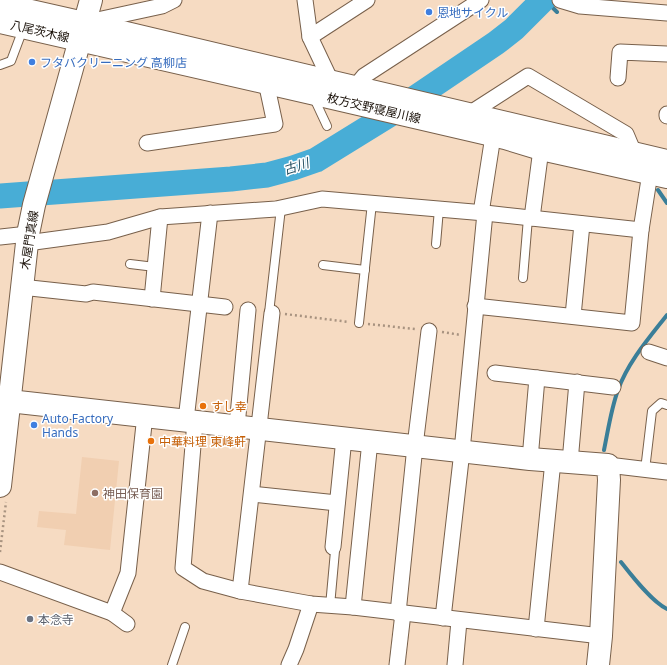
<svg xmlns="http://www.w3.org/2000/svg" width="667" height="665" viewBox="0 0 667 665" font-family="'Noto Sans','Noto Sans JP',sans-serif">
<style>
.built{fill:#f1cfb1}
.lines{fill:none;stroke-linecap:round;stroke-linejoin:round}
.stream{stroke:#3a7e98;stroke-width:4}
.river{stroke:#48add6;stroke-width:25}
.lane-casing{stroke:#78604b;stroke-width:10}
.street-casing{stroke:#78604b;stroke-width:17}
.secondary-casing{stroke:#78604b;stroke-width:24}
.primary-casing{stroke:#78604b;stroke-width:24}
.path{stroke:#a89380;stroke-width:2.5;stroke-dasharray:2 3;stroke-linecap:butt}
.lane{stroke:#fff;stroke-width:8}
.street{stroke:#fff;stroke-width:15}
.secondary{stroke:#fff;stroke-width:22}
.primary{stroke:#fff;stroke-width:22}
.shop-dot{fill:#3f7fe0;stroke:#fff;stroke-width:1.5}
.food-dot{fill:#e8710a;stroke:#fff;stroke-width:1.5}
.education-dot{fill:#8d6e63;stroke:#fff;stroke-width:1.5}
.worship-dot{fill:#6b7280;stroke:#fff;stroke-width:1.5}
.labels{text-anchor:middle;dominant-baseline:central;stroke-width:3;stroke-linejoin:round;paint-order:stroke}
.shop-label{font-size:12px;fill:#366cbe;stroke:#fff;text-anchor:start}
.street-label{font-size:12px;fill:#191008;stroke:#fff}
.food-label{font-size:12px;fill:#c56008;stroke:#fff;text-anchor:start}
.education-label{font-size:12px;fill:#785e54;stroke:#fff;text-anchor:start}
.worship-label{font-size:12px;fill:#5b616d;stroke:#fff;text-anchor:start}
.water-label{font-size:13px;font-style:italic;fill:#254f61;stroke:#fff}
</style>
<rect width="100%" height="100%" fill="#f6dbc2"/>
<polygon class="built" points="82,457 119,461 110,550 64,545 66,530 37,527 39,511 76,514"/>
<g class="lines">
<g class="stream">
<polyline points="545,0 557,12"/>
<polyline points="658,190 667,203"/>
<path d="M 604,450 C 608,431 611,409 618,390 C 628,362 649,338 667,315"/>
<path d="M 621,562 C 632,576 652,602 667,609"/>
</g>
<polyline class="river" points="0,196 231,179 267,175 293,168 316,160 397,110 496,43 514,29 543,0"/>
<defs>
<g id="lane">
<polyline points="0,65 11,61 23,29"/>
<polyline points="313,96 327,126"/>
<polyline points="436,244 439,209"/>
<polyline points="130,264 155,267"/>
<polyline points="323,265 365,270"/>
<polyline points="523,278 528,218"/>
<polyline points="269,313 281,208"/>
<polyline points="359,323 372,203"/>
<polyline points="645,470 652,411 661,403 667,405"/>
<polyline points="330,606 335,551 333,547"/>
<polyline points="172,665 185,627"/>
</g>
<g id="street">
<polyline points="305,0 310,37 328,75 327,80"/>
<polyline points="560,0 580,6 667,13"/>
<polyline points="88,22 162,6 174,0"/>
<polyline points="310,37 367,0"/>
<polyline points="618,78 620,52 667,54"/>
<polyline points="355,87 364,76 481,0"/>
<polyline points="469,114 528,76 626,134 634,153"/>
<polyline points="667,114 667,116"/>
<polyline points="147,143 275,124 266,82"/>
<polyline points="481,213 493,136"/>
<polyline points="532,218 541,149"/>
<polyline points="0,237 28,234"/>
<polyline points="27,243 108,232 160,217 276,209 322,199 485,213 641,230"/>
<polyline points="21,287 86,294 93,292 225,307"/>
<polyline points="152,299 160,217"/>
<polyline points="475,306 632,323 641,230 650,173"/>
<polyline points="573,316 582,224"/>
<polyline points="649,352 667,358"/>
<polyline points="495,373 613,387"/>
<polyline points="186,420 210,213"/>
<polyline points="195,421 183,568 203,581 240,591 311,604 353,607 601,636"/>
<polyline points="237,426 248,310"/>
<polyline points="530,459 537,378"/>
<polyline points="570,462 577,382"/>
<polyline points="608,465 667,472"/>
<polyline points="252,494 337,503"/>
<polyline points="333,547 344,438"/>
<polyline points="0,572 112,613 127,624"/>
<polyline points="240,591 272,313"/>
<polyline points="353,607 370,441"/>
<polyline points="112,613 128,573 145,415"/>
<polyline points="398,613 415,446 429,331"/>
<polyline points="443,618 462,451 485,213"/>
<polyline points="536,629 553,461"/>
<polyline points="289,665 296,649 311,604"/>
<polyline points="397,665 403,613"/>
<polyline points="455,665 459,621"/>
</g>
<g id="secondary">
<polyline points="9,401 530,459 608,465 609,480 601,636 598,665"/>
<polyline points="0,486 28,234 34,205 91,0"/>
</g>
<g id="primary">
<polyline points="0,4 84,23 667,161"/>
<polyline points="0,22 311,93 505,138 541,149 667,177"/>
</g>
</defs>
<use href="#lane" class="lane-casing"/>
<use href="#street" class="street-casing"/>
<use href="#secondary" class="secondary-casing"/>
<use href="#primary" class="primary-casing"/>
<g class="path">
<polyline points="285,314 349,322"/>
<polyline points="368,324 415,329"/>
<polyline points="442,332 461,335"/>
<polyline points="0,552 6,502"/>
</g>
<use href="#lane" class="lane"/>
<use href="#street" class="street"/>
<use href="#secondary" class="secondary"/>
<use href="#primary" class="primary"/>
</g>
<g class="shop-dot">
<circle cx="429" cy="12" r="4"/>
<circle cx="32" cy="62" r="4"/>
<circle cx="34" cy="425" r="4"/>
</g>
<g class="food-dot">
<circle cx="203" cy="406" r="4"/>
<circle cx="151" cy="441" r="4"/>
</g>
<circle class="education-dot" cx="95" cy="493" r="4"/>
<circle class="worship-dot" cx="30" cy="619" r="4"/>
<g class="labels">
<g class="shop-label">
<text x="437" y="12">恩地サイクル</text>
<text x="40" y="62">フタバクリーニング 高柳店</text>
<text x="42" y="418">Auto Factory<tspan x="42" dy="14">Hands</tspan></text>
</g>
<g class="street-label">
<text transform="translate(40 31) rotate(13)">八尾茨木線</text>
<text transform="translate(374 108) rotate(13)">枚方交野寝屋川線</text>
<text transform="translate(29 240) rotate(-81)">木屋門真線</text>
</g>
<g class="food-label">
<text x="211" y="406">すし幸</text>
<text x="159" y="441">中華料理 東峰軒</text>
</g>
<g class="education-label">
<text x="103" y="493">神田保育園</text>
</g>
<g class="worship-label">
<text x="38" y="619">本念寺</text>
</g>
<g class="water-label">
<text transform="translate(296 166) rotate(-18)">古川</text>
</g>
</g>
</svg>
